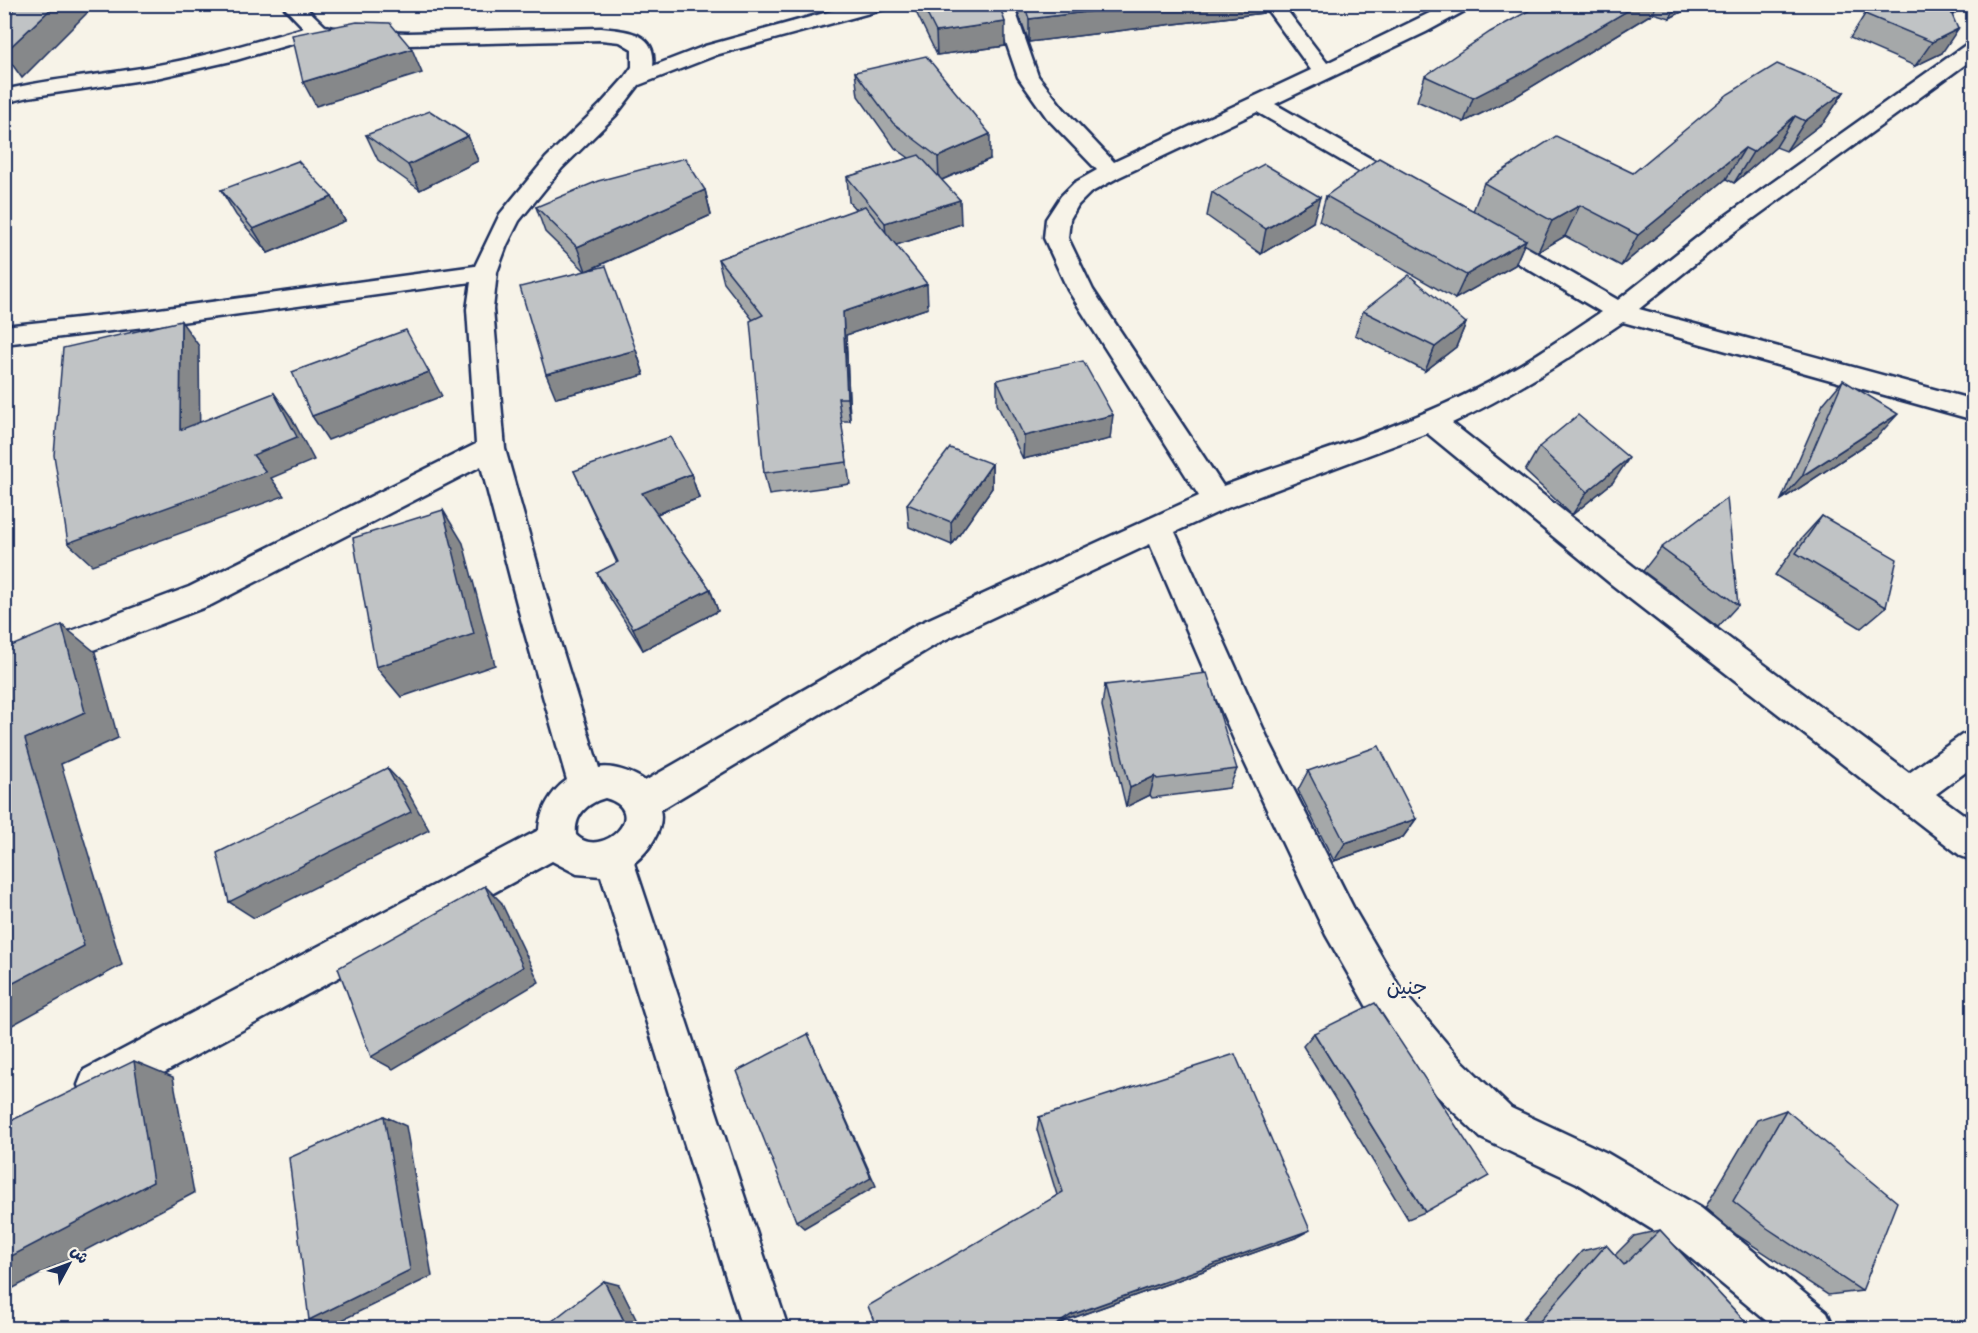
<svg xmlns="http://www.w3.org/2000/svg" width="1978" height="1333" viewBox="0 0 1978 1333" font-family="Sriracha,'Playpen Sans Arabic',sans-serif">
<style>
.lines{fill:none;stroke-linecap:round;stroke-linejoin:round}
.street-casing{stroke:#1b2f5e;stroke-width:5}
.street{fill:#f7f3e8;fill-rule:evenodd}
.wall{fill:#a5a8a9;stroke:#1b2f5e;stroke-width:1.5}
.shaded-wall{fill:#86888a;stroke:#1b2f5e;stroke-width:1.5}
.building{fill:#c0c3c5;stroke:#1b2f5e;stroke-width:1.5}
.labels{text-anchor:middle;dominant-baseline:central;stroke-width:4.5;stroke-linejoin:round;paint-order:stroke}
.quarter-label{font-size:21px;fill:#1b2f5e;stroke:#f7f3e8}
</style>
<rect width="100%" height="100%" fill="#f7f3e8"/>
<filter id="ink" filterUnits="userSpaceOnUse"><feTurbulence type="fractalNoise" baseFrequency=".0167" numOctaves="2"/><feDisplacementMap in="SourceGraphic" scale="12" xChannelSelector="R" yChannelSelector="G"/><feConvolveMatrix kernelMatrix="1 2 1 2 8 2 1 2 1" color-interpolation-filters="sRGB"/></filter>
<g filter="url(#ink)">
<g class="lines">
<defs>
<path id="street" d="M 281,4 L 302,4 L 325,26 L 348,31 L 408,33 L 601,28 C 627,31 657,32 653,66 L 705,46 L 857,4 L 890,4 L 888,8 L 719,54 L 639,85 L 616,115 L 562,168 L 519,221 L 507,245 L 497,272 L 493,309 L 505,449 L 554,623 L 599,768 C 611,765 635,773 645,781 L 918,624 L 1199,496 L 1068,290 L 1044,238 L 1046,219 L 1061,196 L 1074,183 L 1097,170 L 1047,118 L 1018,77 L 993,4 L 1013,4 L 1038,76 L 1063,108 L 1114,162 L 1311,70 L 1263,4 L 1282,4 L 1327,63 L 1448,4 L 1472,4 L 1470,8 L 1426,32 L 1275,104 L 1415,184 L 1419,189 L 1415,194 L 1407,196 L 1399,194 L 1257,112 L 1119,177 L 1090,193 L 1078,205 L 1070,219 L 1068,238 L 1093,290 L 1223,486 C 1310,454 1402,428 1484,385 C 1525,364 1562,338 1601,312 L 1472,236 L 1469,231 L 1472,226 L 1481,224 L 1490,226 L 1618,300 L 1714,224 L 1967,44 L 1974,42 L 1974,58 L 1732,234 L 1639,309 L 1974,400 L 1974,420 L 1623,322 C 1567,360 1514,394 1452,423 L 1633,566 L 1909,773 L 1962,735 L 1974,731 L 1974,766 L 1936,794 L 1974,822 L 1974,861 L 1961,856 L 1611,584 L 1427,433 L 1227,508 L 1175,532 L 1267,737 L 1354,909 L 1400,988 L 1459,1058 L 1511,1108 L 1607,1153 L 1701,1208 L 1827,1312 L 1834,1328 L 1775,1328 L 1669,1240 L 1577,1183 L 1481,1138 L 1429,1088 L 1372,1016 L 1326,935 L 1235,742 L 1150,544 L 940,642 L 660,810 C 665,829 648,852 634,863 L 788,1328 L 742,1328 L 601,876 L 577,874 L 552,861 L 114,1100 L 99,1106 L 84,1100 L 78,1085 L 84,1070 L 539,830 C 540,811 551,791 567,780 L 522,623 L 481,466 L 211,605 L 4,684 L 4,656 L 189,587 L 476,444 L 467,309 L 471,282 L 152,326 L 4,344 L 4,326 L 152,310 L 475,266 L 500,214 L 546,158 L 600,105 L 625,77 L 632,67 L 632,49 L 620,42 L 601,40 L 408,45 L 348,43 L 319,36 L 236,60 L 156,78 L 28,97 L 4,103 L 4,90 C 53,78 104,75 153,66 C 205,57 254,42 304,28 ZM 605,798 C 653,811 601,861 576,835 C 574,815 587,803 605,798 Z"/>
</defs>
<use href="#street" class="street-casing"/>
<use href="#street" class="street"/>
</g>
<g class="wall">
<polygon points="915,4 999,4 1005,46 937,55 916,12"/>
<polygon points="1015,4 1264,4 1263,13 1029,42"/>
<polygon points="1541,4 1697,4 1670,18 1653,13 1513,98 1464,122 1417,101 1425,76"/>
<polygon points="1879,4 1964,4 1952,16 1942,53 1915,66 1850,38 1865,14"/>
<polygon points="855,72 990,159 942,180 961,224 896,245 928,308 846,335 850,421 841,421 850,484 769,495 764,473 753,320 724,283 718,259 856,210 849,202 847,177 909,158 895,148 858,96"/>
<polygon points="1844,92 1824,122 1786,151 1776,147 1734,183 1726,179 1621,266 1565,236 1538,252 1524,244 1515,265 1455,299 1319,221 1326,196 1473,211 1484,183 1633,173"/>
<polygon points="366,135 468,136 478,161 420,190 378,160"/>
<polygon points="221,190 332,197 345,221 268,253 236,215"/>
<polygon points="705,190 711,215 587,271 636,350 644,375 556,398 585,271 545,232 536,207"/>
<polygon points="1212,192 1313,222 1261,254 1207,216"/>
<polygon points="1363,311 1466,323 1456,347 1425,371 1355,335"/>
<polygon points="997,380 1110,439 1023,459 997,404"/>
<polygon points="1843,380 1876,438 1781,500 1823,404"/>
<polygon points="1539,447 1613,482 1572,515 1525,471"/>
<polygon points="992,464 992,488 952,545 909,527 907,504"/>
<polygon points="574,471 691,474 699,498 657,514 710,589 718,611 643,650 608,595 597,573 617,563"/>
<polygon points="1822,516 1886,607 1861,628 1775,575 1801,539"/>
<polygon points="1661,548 1738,605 1718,627 1643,571"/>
<polygon points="1105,685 1237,769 1229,788 1152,798 1150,795 1126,807 1102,706"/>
<polygon points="1308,771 1416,819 1403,837 1334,861 1298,790"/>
<polygon points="1314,1033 1425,1212 1408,1219 1303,1046"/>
<polygon points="1786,1110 1862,1291 1828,1295 1737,1235 1705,1208 1757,1120"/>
<polygon points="1039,1117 1295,1238 1067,1320 1053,1329 877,1329 1057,1195 1037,1130"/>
<polygon points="1660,1230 1752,1329 1514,1329 1582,1251 1606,1245 1615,1255 1634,1236"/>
</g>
<g class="shaded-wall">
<polygon points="56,4 96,4 22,78 4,53"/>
<polygon points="1151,4 1264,4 1263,13 1029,42 1029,19"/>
<polygon points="1639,4 1657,4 1653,13 1513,98 1464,122 1473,98"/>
<polygon points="1677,4 1697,4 1670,18"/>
<polygon points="1955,4 1964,4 1933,34 1950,10"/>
<polygon points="1005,22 1005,46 937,55 936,32"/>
<polygon points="1958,29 1942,53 1915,66 1932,42"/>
<polygon points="412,49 422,73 316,106 303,82"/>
<polygon points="1844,92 1824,122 1786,151 1805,121"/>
<polygon points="1795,116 1776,147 1734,183 1753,152"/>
<polygon points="990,134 990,159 939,181 938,157"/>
<polygon points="468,136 478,161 420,190 408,165"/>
<polygon points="1745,148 1726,179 1621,266 1638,235"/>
<polygon points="705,190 711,215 586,271 577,247"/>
<polygon points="332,197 345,221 268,253 253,229"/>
<polygon points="1320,197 1313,222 1261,254 1266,229"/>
<polygon points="960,200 961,224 887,248 885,223"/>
<polygon points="1580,205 1565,236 1538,252 1552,221"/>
<polygon points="1526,240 1515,265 1455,299 1466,275"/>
<polygon points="927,284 928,308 846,335 850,421 847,398 843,312"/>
<polygon points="181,321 199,346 200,453 180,430"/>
<polygon points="1466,323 1456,347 1425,371 1435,347"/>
<polygon points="636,350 644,375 556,398 546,374"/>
<polygon points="429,372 442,396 328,440 312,416"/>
<polygon points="274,393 291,417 314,460 271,478 284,496 92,565 68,543 253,455"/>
<polygon points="1898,414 1876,438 1781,500 1802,476"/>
<polygon points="1113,415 1110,439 1023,459 1024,436"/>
<polygon points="1629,458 1613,482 1572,515 1587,492"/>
<polygon points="992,464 992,488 952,545 951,522"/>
<polygon points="691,474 699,498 651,516 642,493"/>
<polygon points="443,510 463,543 495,665 401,697 376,667"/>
<polygon points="710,589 718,611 643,650 633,628"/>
<polygon points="4,608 13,650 4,655"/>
<polygon points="62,625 95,652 118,738 61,764 122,965 5,1029 4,1028 4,988 25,739"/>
<polygon points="387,768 405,787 429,830 254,918 229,902"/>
<polygon points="1155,776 1150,795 1126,807 1130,788"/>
<polygon points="1416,819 1403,837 1334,861 1345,843"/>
<polygon points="485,886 501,902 539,982 393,1069 371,1057"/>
<polygon points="808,1034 876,1186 804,1228 796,1221"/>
<polygon points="134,1061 173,1077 194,1193 4,1293 4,1260"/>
<polygon points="384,1116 406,1126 432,1276 336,1323 309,1320"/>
<polygon points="1310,1230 1295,1238 1067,1320 1053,1329 1050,1329 1071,1315"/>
<polygon points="604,1281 619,1285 641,1329 628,1329"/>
</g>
<g class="building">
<polygon points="14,4 56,4 4,53"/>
<polygon points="922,4 999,4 1005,22 936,32"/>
<polygon points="1024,4 1151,4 1029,19"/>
<polygon points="1541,4 1639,4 1522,73 1473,98 1425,76 1490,32"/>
<polygon points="1879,4 1955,4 1950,10 1958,29 1932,42 1865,14"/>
<polygon points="357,22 390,23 412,49 303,82 292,35"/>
<polygon points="926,56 990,134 938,157 893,123 855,72"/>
<polygon points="1777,64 1844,92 1805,121 1795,116 1753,152 1745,148 1638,235 1580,205 1552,221 1484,183 1556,136 1633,173 1728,94"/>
<polygon points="430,111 468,136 408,165 366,135"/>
<polygon points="919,155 960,200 885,223 847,177"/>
<polygon points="685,158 705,190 577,247 536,207 598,181"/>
<polygon points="1379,158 1526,240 1466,275 1326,196"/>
<polygon points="298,161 332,197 253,229 221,190"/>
<polygon points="1264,164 1320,197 1266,229 1212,192"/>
<polygon points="865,206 927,284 843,312 847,398 838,398 847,462 764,473 750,321 763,315 718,259"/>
<polygon points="606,266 636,350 546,374 520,287"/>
<polygon points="1409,275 1466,323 1435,347 1363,311"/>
<polygon points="181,321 180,430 274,393 297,437 253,455 266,472 68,543 54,455 63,348"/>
<polygon points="406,330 429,372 312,416 292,372"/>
<polygon points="1083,361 1113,415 1024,436 997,380"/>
<polygon points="1843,380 1898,414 1802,476"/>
<polygon points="1578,415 1629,458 1587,492 1539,447"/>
<polygon points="670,437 691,474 642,493 710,589 633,628 597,573 618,562 574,471"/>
<polygon points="950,448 992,464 951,522 907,504"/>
<polygon points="1727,498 1738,605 1661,548"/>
<polygon points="443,510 474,634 376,667 353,538"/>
<polygon points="1822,516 1897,559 1886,607 1796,553"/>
<polygon points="62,625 85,712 25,739 84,946 4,988 4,649"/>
<polygon points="1207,673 1237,769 1157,779 1155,776 1130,788 1105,685"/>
<polygon points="1379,746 1416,819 1345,843 1308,771"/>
<polygon points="387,768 411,812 229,902 217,853"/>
<polygon points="485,886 523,967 371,1057 338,968"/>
<polygon points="1375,1003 1489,1176 1425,1212 1314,1033"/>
<polygon points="808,1034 871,1178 796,1221 737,1071"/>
<polygon points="1235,1054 1310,1230 1071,1315 1050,1329 877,1329 868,1306 1063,1192 1039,1117"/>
<polygon points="134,1061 153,1182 4,1260 4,1124"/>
<polygon points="1786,1110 1897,1202 1862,1291 1767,1228 1733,1201"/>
<polygon points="384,1116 410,1270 309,1320 289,1158"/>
<polygon points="1660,1230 1752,1329 1533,1329 1606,1245 1624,1265"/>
<polygon points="604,1281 628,1329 542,1329"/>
</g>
</g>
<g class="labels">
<g class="quarter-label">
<text x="1407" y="987">جنين</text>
</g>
</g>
<rect width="1978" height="1333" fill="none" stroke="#f7f3e8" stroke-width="24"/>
<rect x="12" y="12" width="1954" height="1309" fill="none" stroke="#1b2f5e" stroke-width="2" filter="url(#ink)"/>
<g transform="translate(69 1264) rotate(49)" stroke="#f7f3e8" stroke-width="4.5" paint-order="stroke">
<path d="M0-4.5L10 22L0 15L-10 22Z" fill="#1b2f5e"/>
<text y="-9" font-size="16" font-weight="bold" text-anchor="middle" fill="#1b2f5e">ش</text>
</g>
</svg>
